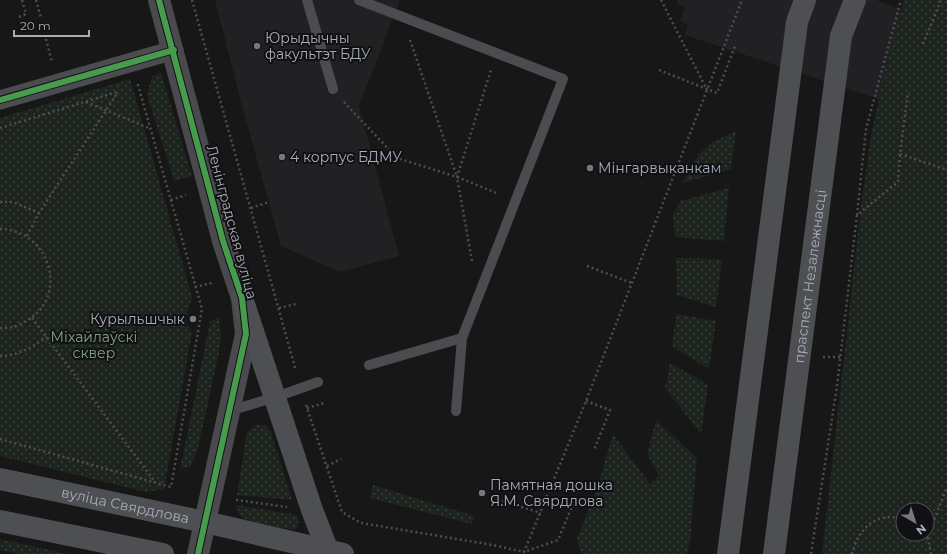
<svg xmlns="http://www.w3.org/2000/svg" width="947" height="554" viewBox="0 0 947 554" font-family="Montserrat,sans-serif">
<style>
.built{fill:#212123;fill-rule:evenodd}
.grass{fill:url(#grass-dots);fill-rule:evenodd}
.lines{fill:none;stroke-linecap:round;stroke-linejoin:round}
.path{stroke:#4d4e52;stroke-width:2.5;stroke-dasharray:2 3;stroke-linecap:butt}
.lane{stroke:#4b4c50;stroke-width:10}
.street{stroke:#4b4c50;stroke-width:19}
.secondary{stroke:#4a4a4e;stroke-width:22}
.primary{stroke:#4d4f52;stroke-width:22}
.cycleway-casing{stroke:#111113;stroke-width:8}
.cycleway{stroke:#469c4c;stroke-width:6}
.poi-dot{fill:#757880;stroke:#111113;stroke-width:1.5}
.labels{text-anchor:middle;dominant-baseline:central;stroke-width:4;stroke-linejoin:round;paint-order:stroke}
.poi-label{font-size:14px;fill:#a8adb8;stroke:#111113;text-anchor:start}
.street-label{font-size:14px;fill:#a8adb8;stroke:#111113}
.park-label{font-size:14px;fill:#7fa381;stroke:#111113}
</style>
<defs>
<pattern id="grass-dots" width="8" height="8" patternUnits="userSpaceOnUse"><rect width="8" height="8" fill="#1d241e"/><path d="M2 2h.1M6 6h.1" fill="none" stroke="#3b413d" stroke-width="1.8" stroke-linecap="round"/></pattern>
</defs>
<rect width="100%" height="100%" fill="#171717"/>
<g class="built">
<polygon points="215,0 400,0 359,106 399,256 340,272 281,246 242,106"/>
<path d="M 678,0 L 876,0 L 925,18 L 947,0 L 947,554 L 846,554 L 890,103 L 685,35 L 688,25 L 680,21 L 685,7 L 677,4 ZM 903,510 L 927,510 L 927,534 L 903,534 Z"/>
</g>
<g class="grass">
<path d="M 904,0 L 947,0 L 947,554 L 822,554 L 861,206 L 871,136 L 885,70 ZM 903,510 L 927,510 L 927,534 L 903,534 Z"/>
<polygon points="161,73 192,176 174,181 147,95 152,76"/>
<polygon points="130,79 192,297 185,320 192,333 164,489 146,492 0,456 0,118"/>
<polygon points="736,131 731,169 682,183 698,155 711,143"/>
<polygon points="729,188 724,241 675,237 673,214 681,201"/>
<polygon points="676,258 722,259 716,307 677,295"/>
<polygon points="676,314 716,321 709,369 672,346"/>
<polygon points="219,317 221,336 219,353 198,448 191,466 180,469 210,322"/>
<polygon points="670,363 708,385 701,434 665,388"/>
<polygon points="656,420 697,458 690,542 687,554 581,554 577,539 598,485 613,434 650,484 659,475 647,454"/>
<polygon points="256,425 265,425 271,432 292,500 237,495 247,432"/>
<polygon points="373,485 474,516 472,524 370,498"/>
<path d="M 236,505 L 297,515 L 299,524 L 296,529 L 294,530 L 246,521 C 240,518 238,511 236,505 Z"/>
<polygon points="0,539 68,554 18,554 0,550"/>
</g>
<g class="lines">
<g class="path">
<polyline points="36,0 41,18"/>
<polyline points="192,0 296,371"/>
<polyline points="661,0 707,90"/>
<polyline points="19,17 26,14 22,0"/>
<polyline points="46,39 52,62"/>
<polyline points="410,40 457,177 499,194"/>
<polyline points="923,44 941,0"/>
<polyline points="659,70 717,93 735,46"/>
<polyline points="86,102 151,129"/>
<polyline points="344,102 397,158 457,177"/>
<polyline points="0,128 117,92"/>
<polyline points="900,154 947,170"/>
<polyline points="171,200 186,195"/>
<polyline points="0,202 13,202 39,213"/>
<polyline points="251,208 269,202"/>
<polyline points="857,215 866,129 901,0"/>
<path d="M 0,229 C 52,230 70,300 24,322 C 20,324 16,327 12,327 C 9,328 4,328 0,328"/>
<polyline points="27,236 39,213 118,92"/>
<polyline points="472,261 457,177 491,70"/>
<polyline points="587,266 632,283"/>
<polyline points="195,287 212,283"/>
<polyline points="279,308 296,304"/>
<polyline points="32,318 155,482"/>
<path d="M 0,356 C 18,356 32,347 47,337"/>
<polyline points="823,357 840,357"/>
<polyline points="586,401 610,410 594,450"/>
<polyline points="306,405 342,512 361,523 493,545 524,552"/>
<polyline points="307,408 324,403"/>
<polyline points="0,439 171,487 202,309 138,85 140,83"/>
<polyline points="327,466 341,459"/>
<polyline points="575,499 558,540 524,552 586,401 742,0"/>
<polyline points="236,500 287,507"/>
<polyline points="502,501 541,513"/>
<polyline points="924,534 928,539 931,554"/>
<polyline points="927,538 947,487"/>
<polyline points="811,554 837,386 857,215 898,182 900,154 908,92"/>
<path d="M 852,554 C 858,529 876,511 903,519"/>
</g>
<g class="lane">
<polyline points="307,0 333,89"/>
<polyline points="359,0 563,79 462,338 369,365"/>
<polyline points="229,411 276,397 318,382"/>
<polyline points="456,411 462,338"/>
</g>
<polyline class="street" points="0,100 174,50"/>
<polyline class="secondary" points="159,0 223,241 242,298 246,334 198,554"/>
<g class="primary">
<polyline points="242,298 312,510 328,551"/>
<path id="s1" d="M 0,479 L 205,522 L 343,554"/>
<polyline points="0,521 163,554"/>
<polyline points="728,554 797,22 805,0"/>
<path id="s2" d="M 774,554 L 841,36 L 855,0"/>
</g>
<defs>
<g id="cycleway">
<polyline points="159,0 223,241 242,298 246,334 198,554"/>
<polyline points="0,100 174,50"/>
</g>
</defs>
<use href="#cycleway" class="cycleway-casing"/>
<use href="#cycleway" class="cycleway"/>
</g>
<g class="poi-dot">
<circle cx="257" cy="46" r="4"/>
<circle cx="282" cy="157" r="4"/>
<circle cx="590" cy="168" r="4"/>
<circle cx="193" cy="319" r="4"/>
<circle cx="482" cy="493" r="4"/>
</g>
<g class="labels">
<g class="poi-label">
<text x="265" y="38">Юрыдычны<tspan x="265" dy="16">факультэт БДУ</tspan></text>
<text x="290" y="157">4 корпус БДМУ</text>
<text x="598" y="168">Мінгарвыканкам</text>
<text x="185" y="319" text-anchor="end">Курыльшчык</text>
<text x="490" y="485">Памятная дошка<tspan x="490" dy="16">Я.М. Свярдлова</tspan></text>
</g>
<g class="street-label">
<text transform="translate(232 222) rotate(75)">Ленінградская вуліца</text>
<text stroke="none"><textPath href="#s2" startOffset="280">праспект Незалежнасці</textPath></text>
<text stroke="none"><textPath href="#s1" startOffset="128">вуліца Свярдлова</textPath></text>
</g>
<g class="park-label">
<text x="94" y="337">Міхайлаўскі<tspan x="94" dy="16">сквер</tspan></text>
</g>
</g>
<g transform="translate(915 522) rotate(141)"><circle r="19" fill="#111113" stroke="#4d4f55"/>
<path d="M0-3L7 15L0 10L-7 15Z" fill="#757880"/>
<text y="-6" font-size="11" font-weight="bold" text-anchor="middle" fill="#a8adb8">N</text>
</g>
<path d="M14 30v6h75v-6" fill="none" stroke="#a8adb8" stroke-width="2"/>
<text x="20" y="30" font-size="12" fill="#a8adb8" stroke="#111113" stroke-width="3" paint-order="stroke">20 m</text>
</svg>
